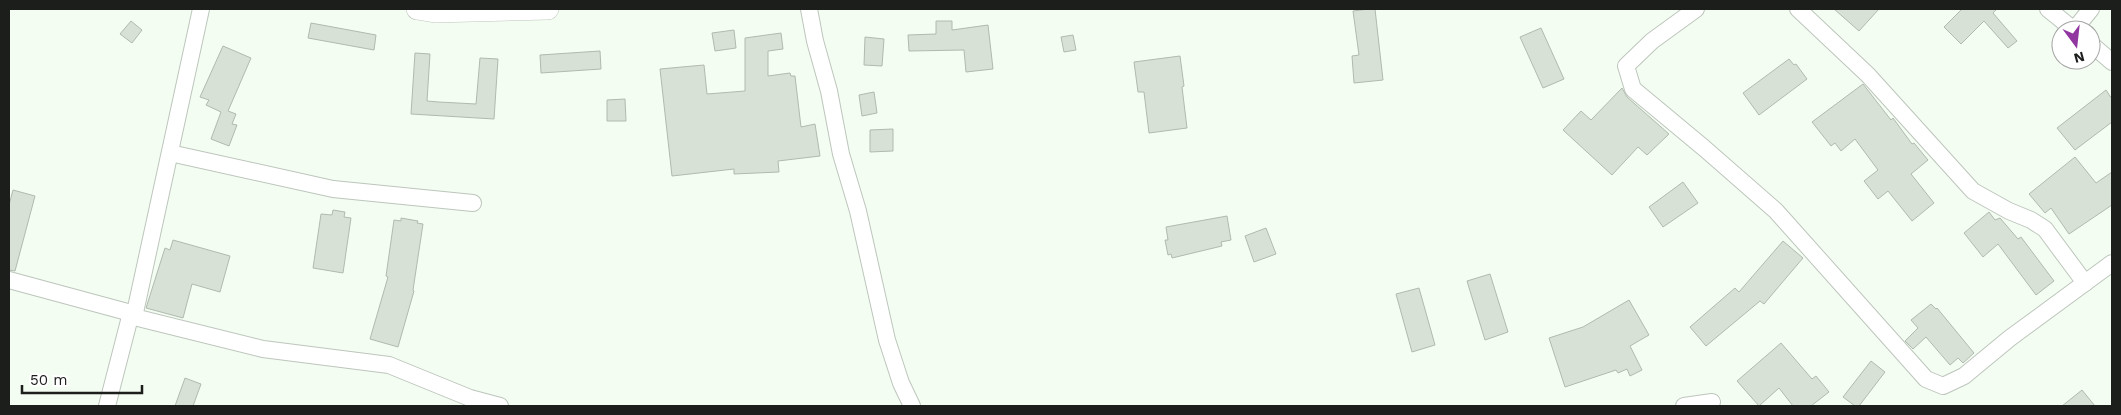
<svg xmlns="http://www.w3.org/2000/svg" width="2121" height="415" viewBox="0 0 2121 415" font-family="'Work Sans',sans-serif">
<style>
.building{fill:#d8e1d6;stroke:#b2bab0}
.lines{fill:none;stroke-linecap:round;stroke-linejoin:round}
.minor-casing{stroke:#bdc6bc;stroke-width:18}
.tertiary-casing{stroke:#bdc6bc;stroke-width:22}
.minor{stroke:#fff;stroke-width:16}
.tertiary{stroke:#fff;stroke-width:21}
</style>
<rect width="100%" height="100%" fill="#f4fdf2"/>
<g class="building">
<polygon points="1369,9 1375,9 1383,80 1354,83 1352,56 1359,55 1353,11"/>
<polygon points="1834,9 1879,9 1859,31"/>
<polygon points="1962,9 1997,9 1993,13 2017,41 2008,48 1984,21 1961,44 1944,27"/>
<polygon points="131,21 142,30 132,43 120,34"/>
<polygon points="936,21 952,21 952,30 988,25 993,69 966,72 964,50 909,51 908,35 936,34"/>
<polygon points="311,23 376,35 374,50 308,38"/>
<polygon points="1541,28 1564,79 1543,88 1520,37"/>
<polygon points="734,30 736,48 715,51 712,33"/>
<polygon points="781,33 783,49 768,51 768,76 790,73 791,76 795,76 801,127 815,124 820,156 778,161 779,172 734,174 734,169 672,176 660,69 704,65 707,94 745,91 745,38"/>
<polygon points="1073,35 1076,50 1064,52 1061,37"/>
<polygon points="865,37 884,39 882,66 864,65"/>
<polygon points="223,46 251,58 228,111 236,114 232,124 237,125 229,146 211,139 221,112 206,105 209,100 200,97"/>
<polygon points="600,51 601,69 541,73 540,55"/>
<polygon points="415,53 430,54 427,101 439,102 476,104 480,58 498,59 494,119 411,114"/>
<polygon points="1180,56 1184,86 1182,87 1187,128 1149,133 1144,92 1138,92 1134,62"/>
<polygon points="1789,59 1794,65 1796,64 1807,79 1759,115 1743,93"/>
<polygon points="1863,84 1891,120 1893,118 1912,144 1914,143 1928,160 1911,174 1934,203 1912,221 1888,191 1878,199 1864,181 1878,170 1855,139 1841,151 1835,143 1831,146 1812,122"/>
<polygon points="1622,88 1627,97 1669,134 1647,155 1638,147 1612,175 1563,130 1581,111 1591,120"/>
<polygon points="2106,90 2112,99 2112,122 2075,150 2057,128"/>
<polygon points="874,92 877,113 862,116 859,95"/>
<polygon points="625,99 626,121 607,121 607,100"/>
<polygon points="893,129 893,151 870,152 870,130"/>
<polygon points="2075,157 2096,183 2112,172 2112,205 2069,234 2051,208 2045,213 2029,194"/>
<polygon points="1683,182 1698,203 1663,227 1649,207"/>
<polygon points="13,190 35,196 15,271 9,270 9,205"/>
<polygon points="333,210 345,212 344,217 351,218 343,273 313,268 321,214 332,215"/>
<polygon points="1989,212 1995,220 2000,218 2018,239 2021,237 2054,281 2036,295 1998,244 1983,257 1964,233"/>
<polygon points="1227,216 1231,240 1221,242 1222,246 1172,258 1171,254 1168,255 1165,240 1168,240 1166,227"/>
<polygon points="401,218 418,221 417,223 423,224 413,290 414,291 398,347 370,339 388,277 386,276 394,220 401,221"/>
<polygon points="1266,228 1276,254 1254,262 1245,236"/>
<polygon points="173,240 230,256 220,292 192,284 183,318 146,308 165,248 170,250"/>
<polygon points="1783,241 1803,258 1764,304 1760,301 1706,346 1690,327 1735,288 1739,292"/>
<polygon points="1490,274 1508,332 1485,340 1467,281"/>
<polygon points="1419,288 1435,345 1412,352 1396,294"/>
<polygon points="1629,300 1649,335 1630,346 1642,370 1630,376 1627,369 1618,373 1616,370 1565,387 1549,338 1583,327"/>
<polygon points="1931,304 1936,309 1937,308 1974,353 1963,363 1958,358 1950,365 1926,337 1913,349 1905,341 1918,328 1911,320"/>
<polygon points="1781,343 1812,379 1816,376 1829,392 1811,406 1793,406 1779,388 1759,406 1737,381"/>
<polygon points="1871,361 1885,372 1859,406 1855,406 1843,397"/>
<polygon points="185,378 201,384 193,406 175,406"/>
<polygon points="2082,390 2095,406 2062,406"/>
</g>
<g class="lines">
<defs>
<g id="minor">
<polyline points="809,9 815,41 829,91 841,154 858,211 887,340 901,383 912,406"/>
<polyline points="1696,9 1652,41 1626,66 1633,89 1704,148 1776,211 1926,379 1943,386 1964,376 2010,338 2112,263"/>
<polyline points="1798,9 1868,75 1973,191 2009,211 2031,220 2045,229 2085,283"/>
<polyline points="2048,9 2074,30"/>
<polyline points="2074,30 2091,9"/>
<polyline points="2091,44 2112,62"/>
<polyline points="170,153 333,189 473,203"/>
<polyline points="9,280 131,313"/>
<polyline points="134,317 263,349 389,365 470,398 500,406"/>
<polyline points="107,406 131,313 134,317 201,9"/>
<polyline points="1684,406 1712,402"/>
</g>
<polyline id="tertiary" points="417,9 435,12 548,9"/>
</defs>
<use href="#minor" class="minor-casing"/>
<use href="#tertiary" class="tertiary-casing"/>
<use href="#minor" class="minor"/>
<use href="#tertiary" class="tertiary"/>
</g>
<rect width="2121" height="415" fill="none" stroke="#1b1e1b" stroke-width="20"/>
<g transform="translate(2076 45) rotate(165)"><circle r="24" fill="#ffffff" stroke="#a4a5a4"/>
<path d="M0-4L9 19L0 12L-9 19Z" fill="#9136a0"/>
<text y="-8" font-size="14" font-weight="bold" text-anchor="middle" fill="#1b1e1b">N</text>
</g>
<path d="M22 385v8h120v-8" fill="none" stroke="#1b1e1b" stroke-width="2.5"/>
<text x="30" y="385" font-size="15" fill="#1b1e1b" stroke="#ffffff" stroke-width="4" paint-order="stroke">50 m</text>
</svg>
